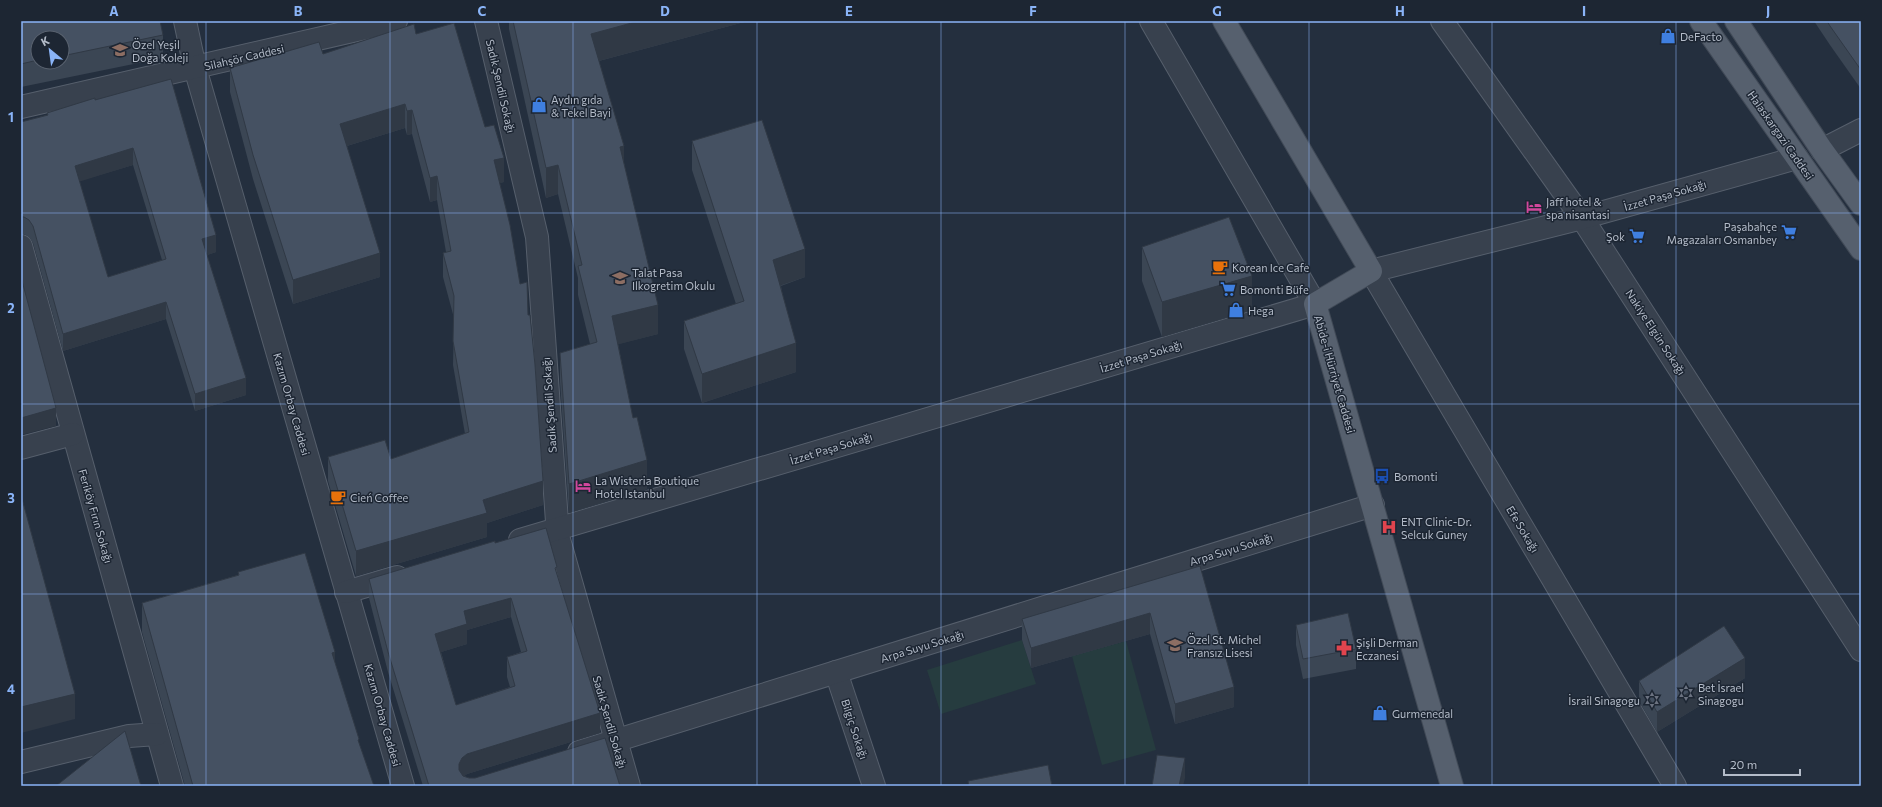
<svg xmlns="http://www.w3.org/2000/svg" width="1882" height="807" viewBox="0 0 1882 807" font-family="Commissioner,sans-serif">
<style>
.green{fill:#263c3f}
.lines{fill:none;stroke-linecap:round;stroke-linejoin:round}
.minor-casing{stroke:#565f6c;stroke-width:24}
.major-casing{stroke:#414a57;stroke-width:24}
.minor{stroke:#38414e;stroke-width:22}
.major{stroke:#56606e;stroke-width:22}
.wall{fill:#3b4654;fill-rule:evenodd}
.shaded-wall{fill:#303945}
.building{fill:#455162;stroke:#303945;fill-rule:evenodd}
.grid{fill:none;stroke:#8ab4f8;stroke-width:1;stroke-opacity:0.55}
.labels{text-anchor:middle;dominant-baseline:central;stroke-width:3;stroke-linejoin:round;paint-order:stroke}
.poi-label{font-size:11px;fill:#b4bcc9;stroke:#1d2633;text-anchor:start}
.street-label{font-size:11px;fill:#b4bcc9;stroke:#1d2633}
.neatline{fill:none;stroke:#8ab4f8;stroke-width:1.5}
.grid-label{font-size:13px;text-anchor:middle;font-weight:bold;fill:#8ab4f8}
</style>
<rect width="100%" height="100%" fill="#242f3e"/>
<g class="green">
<polygon points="1022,640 1036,684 941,714 927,670"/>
<polygon points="1126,641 1156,750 1102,765 1072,656"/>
</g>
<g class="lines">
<defs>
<g id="minor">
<polyline points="185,21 195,68 403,786"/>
<polyline points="486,21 537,237 558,536 629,786"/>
<polyline points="1442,21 1582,218 1861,650"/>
<polyline points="21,107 396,21"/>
<polyline points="1822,150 1861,130"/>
<polyline points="21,246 172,786"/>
<polyline points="21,448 73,434"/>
<polyline points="520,540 1315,304 1151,21"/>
<polyline points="346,592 397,577"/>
<polyline points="836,672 874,786"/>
<polyline points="579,752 1373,505"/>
<polyline points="21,762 129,736 157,734"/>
<polyline points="1675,786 1371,271 1582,218 1797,158"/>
</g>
<g id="major">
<polyline points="1224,21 1371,271 1315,304 1452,786"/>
<polyline points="1701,21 1861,249"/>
<polyline points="1736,21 1822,150 1861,204"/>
</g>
</defs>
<use href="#minor" class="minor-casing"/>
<use href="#major" class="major-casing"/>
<use href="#minor" class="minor"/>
<use href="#major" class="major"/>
</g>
<g class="wall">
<path d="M 21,21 L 163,35 L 163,58 L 21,87 ZM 38,38 L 62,38 L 62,62 L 38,62 Z"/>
<polygon points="509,21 748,21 599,61 624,163 658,334 618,344 647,489 569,513 560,382 560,353 590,344 578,295 578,278 558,194 546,198 509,29"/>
<polygon points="1814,21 1861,21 1861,89 1830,45"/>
<polygon points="416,34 485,127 504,182 499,183 520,284 528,315 543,505 487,523 487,537 356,576 328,481 328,457 391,459 465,434 453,365 454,318 443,277 443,253 446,252 437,200 430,202 412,134 407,135 405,128 347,146 380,277 293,304 253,179 230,92 230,68 323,54"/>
<path d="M 95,100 L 216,252 L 207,255 L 246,395 L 195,411 L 166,319 L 63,351 L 33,243 L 29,237 L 24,234 L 21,234 L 21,122 L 47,115 L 47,113 ZM 133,165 L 162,260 L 108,277 L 79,181 Z"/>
<polygon points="692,141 805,277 781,286 796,372 702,403 684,349 684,321 736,304 692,170"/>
<polygon points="1142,247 1252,310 1162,337 1142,281"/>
<path d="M 495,543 L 557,573 L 600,733 L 467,774 L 464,776 L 469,778 L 620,786 L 423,786 L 388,672 L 369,598 L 369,579 ZM 511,617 L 521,652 L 507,657 L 507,677 L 510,687 L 456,705 L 441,652 L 467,644 L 467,630 Z"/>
<polygon points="1200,566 1234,707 1175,724 1150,634 1031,668 1022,640 1022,619"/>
<polygon points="238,572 335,663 359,745 374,786 185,786 142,632 142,603 238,575"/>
<polygon points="1296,625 1356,649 1356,669 1303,679 1296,645"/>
<polygon points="1745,678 1657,732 1639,701 1639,681"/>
</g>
<g class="shaded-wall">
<polygon points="639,21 748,21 591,63 591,34"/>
<polygon points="405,104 405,128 340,148 340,124"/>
<polygon points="412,110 412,134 407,135 407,111"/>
<polygon points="624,146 624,175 620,147"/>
<polygon points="133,148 133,165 75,183 75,166"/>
<polygon points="504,158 504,182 494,185 494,160"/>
<polygon points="558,165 558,194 546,198 546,168"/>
<polygon points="437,176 437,200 430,202 430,178"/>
<polygon points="216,235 216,252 202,257 202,239"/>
<polygon points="805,249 805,277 773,288 773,260"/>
<polygon points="380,253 380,277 293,304 293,280"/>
<polygon points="1252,276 1252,310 1162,337 1162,302"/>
<polygon points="166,302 166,319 63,351 63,334"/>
<polygon points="658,305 658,334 612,346 612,316"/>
<polygon points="796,343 796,372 702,403 702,374"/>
<polygon points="246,378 246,395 195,411 195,394"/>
<polygon points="56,408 56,426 21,435 21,418"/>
<polygon points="647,460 647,489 569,513 569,484"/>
<polygon points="543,481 543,505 487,523 487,537 356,576 356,551 483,500"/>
<polygon points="511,598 511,617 467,630 467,644 435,654 435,634 464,611"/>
<polygon points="1150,613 1150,634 1031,668 1031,648"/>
<polygon points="335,652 335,681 332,653"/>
<polygon points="1745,658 1745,678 1657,732 1657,712"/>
<polygon points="1234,687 1234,707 1175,724 1175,704"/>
<polygon points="75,694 75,719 21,733 21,707"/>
<polygon points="600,713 600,733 467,774 462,778 459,784 459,764 462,758 467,754"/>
<polygon points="1185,758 1185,778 1183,786 1179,786"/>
</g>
<g class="building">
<polygon points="21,21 160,21 163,35 62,56 62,38 38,38 38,60 21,64"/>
<polygon points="513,21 639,21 591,34 624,146 620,147 658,305 612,316 633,418 637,417 647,460 569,484 560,353 597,342 578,266 582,265 558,165 546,168"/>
<polygon points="1827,21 1861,21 1861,70 1830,26"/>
<polygon points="454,23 485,127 494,125 504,158 494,160 510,225 520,284 527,282 528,315 530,315 535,365 543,481 483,500 487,513 356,551 328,457 385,440 391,459 469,432 453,341 454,296 443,253 451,251 437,176 430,178 412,110 407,111 405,104 340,124 380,253 293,280 253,155 230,68 319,42 323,54 414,24 416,34"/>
<path d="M 171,79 L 216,235 L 202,239 L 246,378 L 195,394 L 166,302 L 63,334 L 33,226 L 29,220 L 24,217 L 21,217 L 21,122 L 48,115 L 47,113 L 95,98 L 95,100 ZM 133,148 L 166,259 L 108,277 L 75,166 Z"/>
<polygon points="762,120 805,249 773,260 796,343 702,374 684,321 744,301 692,141"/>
<polygon points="1229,217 1252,276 1162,302 1142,247"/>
<polygon points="21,277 56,408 21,418"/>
<polygon points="21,495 75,694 21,707"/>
<path d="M 546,528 L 557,567 L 555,568 L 600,713 L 467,754 L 462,758 L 459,764 L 459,770 L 463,776 L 469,778 L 475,778 L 605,738 L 620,786 L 429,786 L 388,652 L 369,579 L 495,541 L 495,543 ZM 511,598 L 527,651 L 507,657 L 515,686 L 456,705 L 435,634 L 467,624 L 464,611 Z"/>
<polygon points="305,553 335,652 332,653 359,739 358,740 374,786 193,786 142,603 239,575 238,572"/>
<polygon points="1200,566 1234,687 1175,704 1150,613 1031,648 1022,619"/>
<polygon points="1348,613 1356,649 1303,659 1296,625"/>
<polygon points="1724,626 1745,658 1657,712 1639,681"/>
<polygon points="125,731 141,786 56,786"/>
<polygon points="1157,755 1185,758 1179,786 1152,786"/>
<polygon points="1048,765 1052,786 969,786 968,781"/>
</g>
<path class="grid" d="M 206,21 L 206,786M 390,21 L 390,786M 573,21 L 573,786M 757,21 L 757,786M 941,21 L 941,786M 1125,21 L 1125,786M 1309,21 L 1309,786M 1492,21 L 1492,786M 1676,21 L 1676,786M 21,213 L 1861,213M 21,404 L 1861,404M 21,594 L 1861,594"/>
<defs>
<symbol id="shop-bare" viewBox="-9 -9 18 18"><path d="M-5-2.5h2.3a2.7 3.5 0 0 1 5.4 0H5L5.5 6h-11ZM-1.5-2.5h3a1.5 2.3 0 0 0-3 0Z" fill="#3f7fe0" stroke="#1d2633" stroke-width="2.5" paint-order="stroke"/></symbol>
<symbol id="school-bare" viewBox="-9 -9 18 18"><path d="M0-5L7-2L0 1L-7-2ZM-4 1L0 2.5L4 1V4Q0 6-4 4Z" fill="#8d6e63" stroke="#1d2633" stroke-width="2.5" paint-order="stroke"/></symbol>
<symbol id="hotel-bare" viewBox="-9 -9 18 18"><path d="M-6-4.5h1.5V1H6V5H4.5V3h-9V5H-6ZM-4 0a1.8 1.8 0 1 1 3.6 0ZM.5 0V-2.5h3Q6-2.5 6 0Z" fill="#d1479c" stroke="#1d2633" stroke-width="2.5" paint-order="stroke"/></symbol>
<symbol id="supermarket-bare" viewBox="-9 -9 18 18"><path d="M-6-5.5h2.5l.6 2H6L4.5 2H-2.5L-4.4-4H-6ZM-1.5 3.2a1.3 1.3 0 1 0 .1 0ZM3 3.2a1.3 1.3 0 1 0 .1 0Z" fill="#3f7fe0" stroke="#1d2633" stroke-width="2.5" paint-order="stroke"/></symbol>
<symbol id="cafe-bare" viewBox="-9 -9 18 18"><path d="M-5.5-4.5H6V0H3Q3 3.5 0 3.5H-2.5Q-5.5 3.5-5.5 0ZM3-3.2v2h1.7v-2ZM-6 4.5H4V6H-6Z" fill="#e8710a" stroke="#1d2633" stroke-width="2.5" paint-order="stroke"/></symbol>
<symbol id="bus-bare" viewBox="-9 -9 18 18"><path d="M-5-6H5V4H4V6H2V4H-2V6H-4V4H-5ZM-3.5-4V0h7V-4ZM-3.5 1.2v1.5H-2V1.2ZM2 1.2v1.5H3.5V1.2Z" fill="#1a4fb4" stroke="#1d2633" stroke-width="2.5" paint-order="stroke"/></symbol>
<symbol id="hospital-bare" viewBox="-9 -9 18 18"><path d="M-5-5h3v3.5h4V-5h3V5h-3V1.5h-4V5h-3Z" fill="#e0444e" stroke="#1d2633" stroke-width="2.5" paint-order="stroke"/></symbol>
<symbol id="pharmacy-bare" viewBox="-9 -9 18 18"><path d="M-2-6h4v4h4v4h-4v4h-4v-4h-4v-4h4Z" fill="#e0444e" stroke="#1d2633" stroke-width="2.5" paint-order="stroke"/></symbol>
<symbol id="synagogue-bare" viewBox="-9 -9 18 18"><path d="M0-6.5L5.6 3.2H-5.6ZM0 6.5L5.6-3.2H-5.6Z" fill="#6b7280" stroke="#1d2633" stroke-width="2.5" paint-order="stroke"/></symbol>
</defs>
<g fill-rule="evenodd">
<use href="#shop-bare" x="1657" y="25" width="22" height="22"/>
<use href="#school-bare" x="109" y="39" width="22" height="22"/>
<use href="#shop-bare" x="528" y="94" width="22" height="22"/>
<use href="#hotel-bare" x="1523" y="196" width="22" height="22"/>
<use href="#supermarket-bare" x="1778" y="221" width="22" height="22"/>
<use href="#supermarket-bare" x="1626" y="225" width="22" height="22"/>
<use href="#cafe-bare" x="1209" y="256" width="22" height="22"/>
<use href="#school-bare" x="609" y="267" width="22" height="22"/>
<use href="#supermarket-bare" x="1217" y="278" width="22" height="22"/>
<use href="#shop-bare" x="1225" y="299" width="22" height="22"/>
<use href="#bus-bare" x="1371" y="465" width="22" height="22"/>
<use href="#hotel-bare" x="572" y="475" width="22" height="22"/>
<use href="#cafe-bare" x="327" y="486" width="22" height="22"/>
<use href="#hospital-bare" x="1378" y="516" width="22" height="22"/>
<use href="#school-bare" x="1164" y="634" width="22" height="22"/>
<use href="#pharmacy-bare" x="1333" y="637" width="22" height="22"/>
<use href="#synagogue-bare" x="1675" y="682" width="22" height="22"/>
<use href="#synagogue-bare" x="1641" y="689" width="22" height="22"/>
<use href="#shop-bare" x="1369" y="702" width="22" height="22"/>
</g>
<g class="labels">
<g class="poi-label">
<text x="1680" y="36">DeFacto</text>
<text x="132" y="44">Özel Yeşil<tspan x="132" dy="13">Doğa Koleji</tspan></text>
<text x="551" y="99">Aydın gıda<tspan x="551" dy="13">&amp; Tekel Bayi</tspan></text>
<text x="1546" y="201">Jaff hotel &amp;<tspan x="1546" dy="13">spa nisantasi</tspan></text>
<text x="1777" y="226" text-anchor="end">Paşabahçe<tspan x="1777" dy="13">Magazaları Osmanbey</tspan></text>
<text x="1625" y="236" text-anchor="end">Şok</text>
<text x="1232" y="267">Korean Ice Cafe</text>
<text x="632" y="272">Talat Pasa<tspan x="632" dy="13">Ilkogretim Okulu</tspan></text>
<text x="1240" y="289">Bomonti Büfe</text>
<text x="1248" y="310">Hega</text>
<text x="1394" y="476">Bomonti</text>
<text x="595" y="480">La Wisteria Boutique<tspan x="595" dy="13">Hotel Istanbul</tspan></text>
<text x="350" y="497">Cień Coffee</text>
<text x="1401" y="521">ENT Clinic-Dr.<tspan x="1401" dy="13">Selcuk Guney</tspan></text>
<text x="1187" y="639">Özel St. Michel<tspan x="1187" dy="13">Fransız Lisesi</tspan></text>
<text x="1356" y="642">Şişli Derman<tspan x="1356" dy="13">Eczanesi</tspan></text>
<text x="1698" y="687">Bet İsrael<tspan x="1698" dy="13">Sinagogu</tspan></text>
<text x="1640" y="700" text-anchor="end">İsrail Sinagogu</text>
<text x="1392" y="713">Gurmenedal</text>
</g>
<g class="street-label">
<text transform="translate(244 57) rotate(-13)">Silahşör Caddesi</text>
<text transform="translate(501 86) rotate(77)">Sadık Şendil Sokağı</text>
<text transform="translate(1781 135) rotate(55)">Halaskargazi Caddesi</text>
<text transform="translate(1665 195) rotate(-16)">İzzet Paşa Sokağı</text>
<text transform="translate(1656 332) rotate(57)">Nakiye Elgün Sokağı</text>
<text transform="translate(1141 356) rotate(-17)">İzzet Paşa Sokağı</text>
<text transform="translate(1335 374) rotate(74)">Abide-i Hürriyet Caddesi</text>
<text transform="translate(292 404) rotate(74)">Kazım Orbay Caddesi</text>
<text transform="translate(549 405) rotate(-94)">Sadık Şendil Sokağı</text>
<text transform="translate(831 448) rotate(-17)">İzzet Paşa Sokağı</text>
<text transform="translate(96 516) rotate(74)">Feriköy Fırın Sokağı</text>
<text transform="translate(1523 529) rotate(59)">Efe Sokağı</text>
<text transform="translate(1231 549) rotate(-17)">Arpa Suyu Sokağı</text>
<text transform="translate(922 646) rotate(-17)">Arpa Suyu Sokağı</text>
<text transform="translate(383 715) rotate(74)">Kazım Orbay Caddesi</text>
<text transform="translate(610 722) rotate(74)">Sadık Şendil Sokağı</text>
<text transform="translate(855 729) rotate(72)">Bilgiç Sokağı</text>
</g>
</g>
<rect width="1882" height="807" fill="none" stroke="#1d2633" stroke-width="44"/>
<g transform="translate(50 50) rotate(331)"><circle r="19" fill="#1d2633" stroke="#59626f"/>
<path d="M0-3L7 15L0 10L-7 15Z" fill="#8ab4f8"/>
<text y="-6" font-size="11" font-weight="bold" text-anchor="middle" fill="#b4bcc9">K</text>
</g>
<path d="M1724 769v6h76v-6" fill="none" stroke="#b4bcc9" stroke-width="2"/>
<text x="1730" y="769" font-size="12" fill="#b4bcc9" stroke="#1d2633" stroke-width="3" paint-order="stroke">20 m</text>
<rect x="22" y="22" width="1838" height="763" class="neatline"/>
<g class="grid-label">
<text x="114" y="16">A</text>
<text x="298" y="16">B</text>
<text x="482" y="16">C</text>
<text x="665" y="16">D</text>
<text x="849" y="16">E</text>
<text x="1033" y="16">F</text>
<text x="1217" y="16">G</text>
<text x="1400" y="16">H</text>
<text x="1584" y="16">I</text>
<text x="1768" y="16">J</text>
<text x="11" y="122">1</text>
<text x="11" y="313">2</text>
<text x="11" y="503">3</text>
<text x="11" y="694">4</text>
</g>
</svg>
